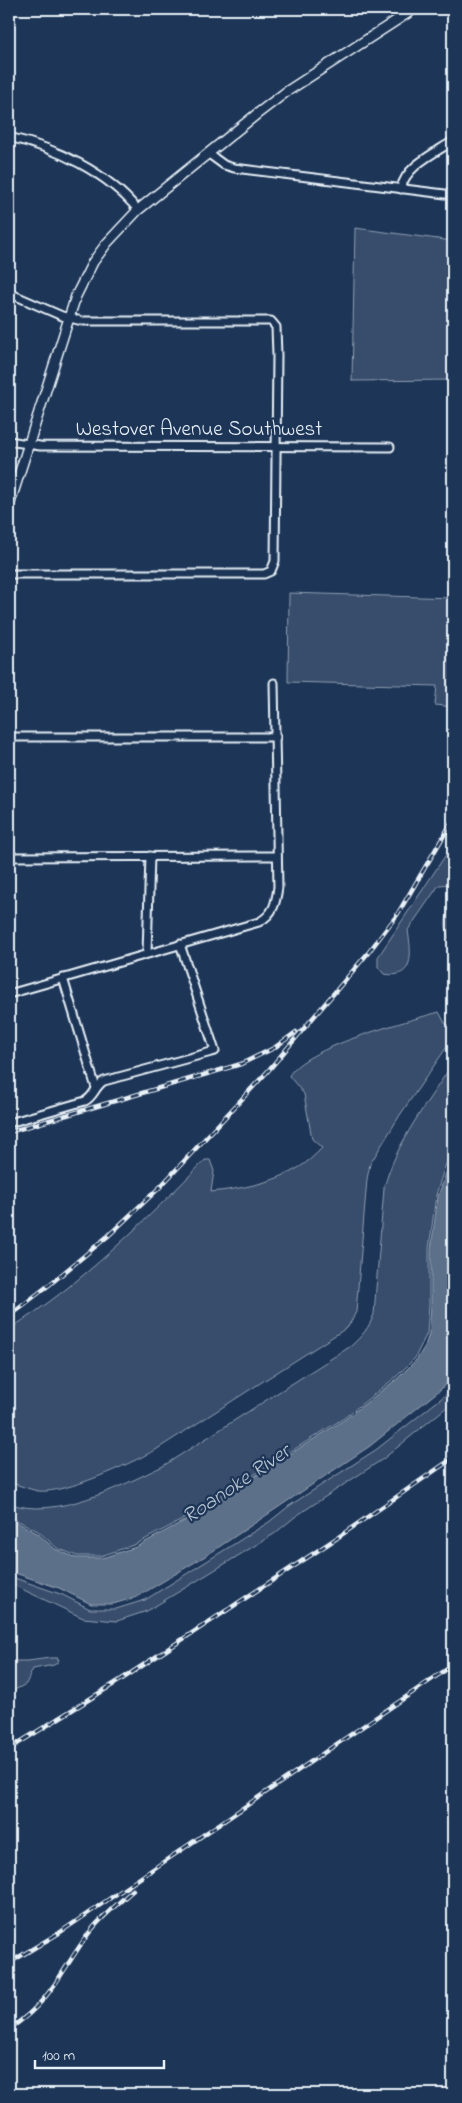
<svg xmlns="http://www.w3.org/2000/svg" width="462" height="2103" viewBox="0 0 462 2103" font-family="'Indie Flower',sans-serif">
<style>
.green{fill:#374d6c;stroke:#909fb2}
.water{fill:#5d7089;stroke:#95a4b5}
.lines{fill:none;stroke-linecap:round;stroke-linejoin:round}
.minor-casing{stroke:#e8f1f8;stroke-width:11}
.tertiary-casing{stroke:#e8f1f8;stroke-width:12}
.minor{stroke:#1d3557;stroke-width:7}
.tertiary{stroke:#1d3557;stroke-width:9}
.rail-casing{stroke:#e8f1f8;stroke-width:4.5}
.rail{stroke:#1d3557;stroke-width:2.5;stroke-dasharray:8;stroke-linecap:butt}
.labels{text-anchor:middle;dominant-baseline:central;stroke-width:4.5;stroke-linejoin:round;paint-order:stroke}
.street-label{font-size:21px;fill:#e8f1f8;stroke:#1d3557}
.water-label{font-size:22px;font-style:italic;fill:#b7c4d1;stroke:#1d3557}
</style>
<rect width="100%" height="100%" fill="#1d3557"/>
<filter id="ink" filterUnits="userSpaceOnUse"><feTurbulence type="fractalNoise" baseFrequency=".02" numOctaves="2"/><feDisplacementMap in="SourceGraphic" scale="10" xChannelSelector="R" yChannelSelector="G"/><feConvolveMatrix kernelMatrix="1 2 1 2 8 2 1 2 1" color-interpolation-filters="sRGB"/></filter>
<g filter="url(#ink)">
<g class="green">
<polygon points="355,228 453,241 453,380 352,381"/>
<polygon points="289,593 453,598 453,707 435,705 437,686 288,682"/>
<path d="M 453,844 L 453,884 L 439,885 L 408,930 C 411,951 416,980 384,974 L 378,967 L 378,957 Z"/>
<path d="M 453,903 L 453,947 C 445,932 442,918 453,903 Z"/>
<path d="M 439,1012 L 445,1023 L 453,1027 L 453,1038 L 400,1115 L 370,1164 L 367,1179 L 356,1312 L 348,1327 L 154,1451 C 128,1464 67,1494 38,1491 C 29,1489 18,1485 9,1482 L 9,1329 C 82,1284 145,1221 205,1160 L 210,1160 L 214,1171 L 211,1192 C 240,1189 273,1183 298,1168 C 307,1163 315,1155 322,1148 L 312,1139 L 304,1094 L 289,1076 C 302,1048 408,1021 439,1012 Z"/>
<path d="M 453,1063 L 453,1148 L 444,1169 L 436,1195 L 429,1249 L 429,1304 L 427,1333 L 415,1358 L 397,1376 L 344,1418 L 182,1520 L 136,1544 L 101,1556 L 77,1556 L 57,1548 L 38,1531 L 9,1516 L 9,1503 C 54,1521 121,1486 163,1466 L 351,1346 C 362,1336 369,1328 374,1314 L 384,1188 C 396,1142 428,1102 453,1063 Z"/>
<polygon points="453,1389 453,1402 383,1459 296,1516 274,1534 147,1611 117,1621 83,1618 9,1583 9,1576 63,1595 90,1609 116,1609 145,1600 269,1522 289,1506 377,1449"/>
<polygon points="50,1658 58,1658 59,1661 54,1665 33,1669 26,1684 9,1693 9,1661 28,1661"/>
</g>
<polygon class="water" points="453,1154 453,1376 441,1389 370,1446 207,1555 137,1597 113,1604 91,1604 59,1588 9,1571 9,1518 37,1533 55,1549 76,1558 102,1558 136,1547 184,1521 344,1420 398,1378 417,1359 425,1346 429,1334 431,1305 431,1249 438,1196"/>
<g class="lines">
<defs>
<g id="minor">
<path d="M 9,137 C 56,148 107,172 138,210"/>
<polyline points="209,154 224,165 234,168 453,195"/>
<path d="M 401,189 C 405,166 435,153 453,141"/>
<polyline points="9,293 62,316 82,321 271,321 276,327 277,355 275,561 271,571 264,574 9,574"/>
<polyline points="9,441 40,446 390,447"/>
<polyline points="9,737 276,737"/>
<polyline points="9,857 277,856"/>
<polyline points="147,953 150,856"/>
<polyline points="63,978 96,1088"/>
<path d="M 9,994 L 259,922 C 274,914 276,902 278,887 L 274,683"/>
<path d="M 9,1123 L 85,1101 C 94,1097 95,1086 104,1081 L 215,1051 L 180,944"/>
</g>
<polyline id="tertiary" points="9,506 76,296 93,262 107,243 138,210 257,114 286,92 414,9"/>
</defs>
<use href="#minor" class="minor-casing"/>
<use href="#tertiary" class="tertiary-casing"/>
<use href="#minor" class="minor"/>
<use href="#tertiary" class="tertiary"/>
<defs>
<g id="rail">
<polyline points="9,1132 241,1064 274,1048 296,1032"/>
<polyline points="9,1316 49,1285 108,1236 160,1187 267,1072 368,953 397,915 453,820"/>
<polyline points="9,1749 122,1679 337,1538 453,1458"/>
<polyline points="9,1963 59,1933 453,1665"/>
<path d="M 9,2029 C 52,2001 60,1972 89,1933 C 101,1917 118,1904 133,1890"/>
</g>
</defs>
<use href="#rail" class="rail-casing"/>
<use href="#rail" class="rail"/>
</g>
</g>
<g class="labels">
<g class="street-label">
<text x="199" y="430">Westover Avenue Southwest</text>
</g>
<g class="water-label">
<text transform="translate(237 1485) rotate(-34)">Roanoke River</text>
</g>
</g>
<rect width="462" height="2103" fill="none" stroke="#1d3557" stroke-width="30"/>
<rect x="15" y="15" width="432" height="2073" fill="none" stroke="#e8f1f8" stroke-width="2" filter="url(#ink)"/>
<path d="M35 2060v8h129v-8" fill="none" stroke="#e8f1f8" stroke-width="2.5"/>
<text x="42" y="2060" font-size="15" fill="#e8f1f8" stroke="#1d3557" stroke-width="4" paint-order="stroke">100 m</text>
</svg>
